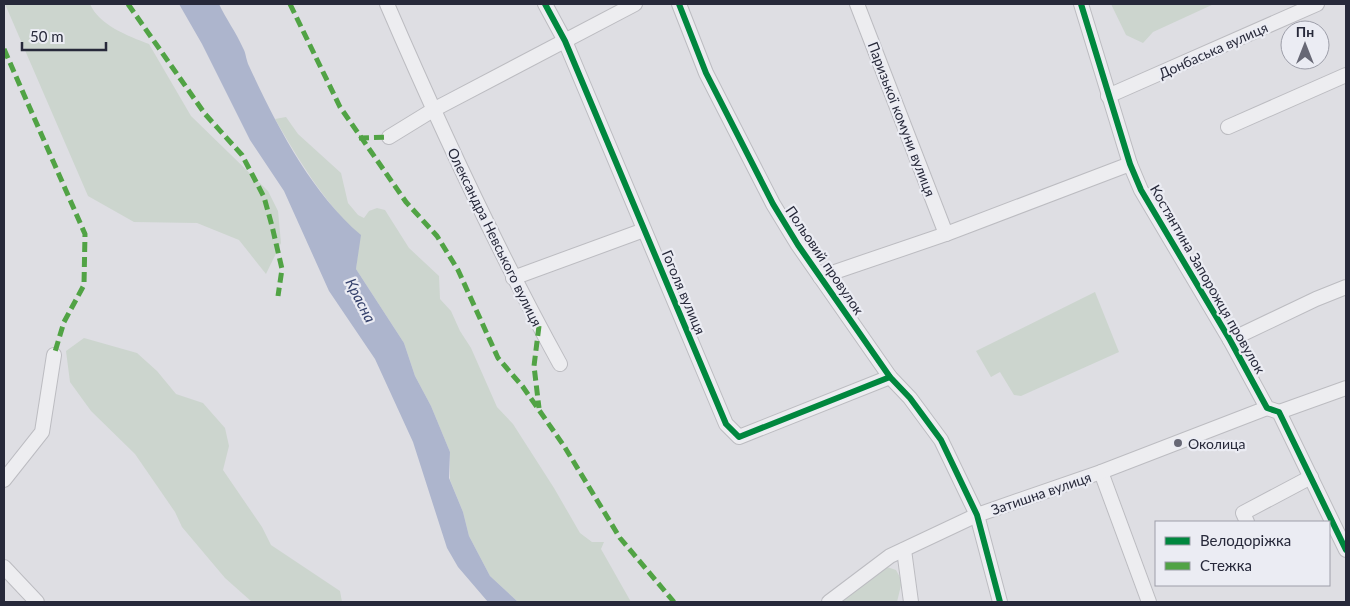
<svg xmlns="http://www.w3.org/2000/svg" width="1350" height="606" viewBox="0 0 1350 606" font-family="Lato,sans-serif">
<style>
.green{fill:#ccd5ce}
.water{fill:#adb5cd}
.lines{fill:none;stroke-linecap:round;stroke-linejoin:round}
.minor-casing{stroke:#bcbcc1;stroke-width:16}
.minor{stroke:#ededf0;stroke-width:14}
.quiet{stroke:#51a345;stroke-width:5;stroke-dasharray:10 5;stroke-linecap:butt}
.cycleway-casing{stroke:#ebecf3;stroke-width:9}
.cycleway{stroke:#00873e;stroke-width:6}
.poi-dot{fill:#676875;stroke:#ebecf3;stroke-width:2}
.labels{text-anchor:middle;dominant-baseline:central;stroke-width:4.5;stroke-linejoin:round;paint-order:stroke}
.street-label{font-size:14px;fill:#27293a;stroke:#ebecf3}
.poi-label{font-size:14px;fill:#27293a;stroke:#ebecf3;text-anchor:start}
.water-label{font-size:15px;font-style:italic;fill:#34406b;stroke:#ebecf3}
</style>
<rect width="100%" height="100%" fill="#dedee3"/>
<g class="green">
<path d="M 5,4 L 90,4 C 99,25 128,36 149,44 L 191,116 L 268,191 L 278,211 L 281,243 L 266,274 L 239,240 L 197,223 L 134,222 L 88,196 Z"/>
<polygon points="1111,4 1214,4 1153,32 1143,43 1126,35"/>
<path d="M 286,117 L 298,134 L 341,173 L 348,203 L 358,215 L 364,218 L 369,211 L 377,208 L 385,210 L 409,248 L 439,276 L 440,299 L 451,311 L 460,331 L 471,348 L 497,407 L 513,424 L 554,488 L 580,533 L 592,542 L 604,542 L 601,549 L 631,602 L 518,602 L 490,576 L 469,536 L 463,512 L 450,480 L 450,452 L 431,406 L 415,376 L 404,343 L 356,269 L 360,235 C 324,203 299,160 275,119 Z"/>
<polygon points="1095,292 1119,352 1021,396 1014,395 1000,372 991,377 976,351"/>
<polygon points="84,338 137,353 157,371 176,394 203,403 225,428 229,446 223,470 262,527 271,545 340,591 342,602 252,602 225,578 182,527 175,512 135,454 91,411 70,382 66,351"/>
<polygon points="884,566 896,570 902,581 897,602 840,602"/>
</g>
<path class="water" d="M 179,4 L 219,4 C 226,19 236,32 243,48 C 246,53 246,60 249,66 C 277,126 310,191 361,235 L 356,269 L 404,343 L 415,376 L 431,406 L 450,452 L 449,478 L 463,512 L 469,536 L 490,576 L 518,602 L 488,602 L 458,567 L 447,548 L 413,442 L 375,359 L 329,291 L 284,191 L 250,140 L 202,44 Z"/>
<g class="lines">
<defs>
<g id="minor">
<path d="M 387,4 C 440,127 495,246 560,364"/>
<polyline points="545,4 565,41 726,424 739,437 890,377"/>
<polyline points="679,4 706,73 773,204 798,245 890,377 910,398 941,440 977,515 1000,602"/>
<polyline points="857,4 946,234"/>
<polyline points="1081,4 1130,164 1141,190 1230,340 1267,408 1279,412 1346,550"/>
<polyline points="1108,96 1317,4"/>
<polyline points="1228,127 1346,75"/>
<polyline points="389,137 433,110 635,4"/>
<polyline points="820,277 946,234 1130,164"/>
<polyline points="513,278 644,230"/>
<polyline points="1230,340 1316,299 1346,287"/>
<polyline points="1279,412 1346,388"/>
<polyline points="1101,472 1149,602"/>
<polyline points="4,480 42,432 54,355"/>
<polyline points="1247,522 1243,513 1311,477"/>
<polyline points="904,550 911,602"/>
<polyline points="4,567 37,602"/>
<polyline points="829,602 890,556 977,515 1101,472 1267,408"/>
</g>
</defs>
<use href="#minor" class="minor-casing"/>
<use href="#minor" class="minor"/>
<g class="quiet">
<polyline points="128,4 205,114 242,155 264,197 272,226 282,269 278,296"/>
<polyline points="290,4 340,107 406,202 437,236 458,270 498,358 523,387 564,446 620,538 674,602"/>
<polyline points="4,49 85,234 84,285 64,322 54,355"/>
<polyline points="359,138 389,137"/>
<polyline points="539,326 534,366 539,408"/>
</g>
<defs>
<g id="cycleway">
<polyline points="545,4 565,41 726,424 739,437 890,377"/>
<polyline points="679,4 706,73 773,204 798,245 890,377 910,398 941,440 977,515 1000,602"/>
<polyline points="1081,4 1130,164 1141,190 1230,340 1267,408 1279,412 1346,550"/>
</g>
</defs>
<use href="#cycleway" class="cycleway-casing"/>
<use href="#cycleway" class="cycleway"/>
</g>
<circle class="poi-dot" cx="1178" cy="443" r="5"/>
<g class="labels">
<g class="street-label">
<text transform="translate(1213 50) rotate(-24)">Донбаська вулиця</text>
<text transform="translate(902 119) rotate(69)">Паризької комуни вулиця</text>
<text transform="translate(495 237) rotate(64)">Олександра Невського вулиця</text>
<text transform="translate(825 260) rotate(56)">Польовий провулок</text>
<text transform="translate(1208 279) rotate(60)">Костянтина Запорожця провулок</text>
<text transform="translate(684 292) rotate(67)">Гоголя вулиця</text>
<text transform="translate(1041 493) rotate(-19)">Затишна вулиця</text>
</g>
<g class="poi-label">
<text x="1188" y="443">Околица</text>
</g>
<g class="water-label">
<text transform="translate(361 300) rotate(63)">Красна</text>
</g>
</g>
<rect width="1350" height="606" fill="none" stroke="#27293a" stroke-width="10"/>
<rect x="1155" y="521" width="175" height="65" fill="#ebecf3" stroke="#9d9ea9"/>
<rect x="1165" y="537" width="25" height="8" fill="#00873e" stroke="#9d9ea9"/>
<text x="1200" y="546" font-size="15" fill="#27293a">Велодоріжка</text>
<rect x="1165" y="562" width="25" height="8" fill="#51a345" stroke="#9d9ea9"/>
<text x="1200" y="571" font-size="15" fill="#27293a">Стежка</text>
<g transform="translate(1305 45)"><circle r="24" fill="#ebecf3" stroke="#9d9ea9"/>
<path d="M0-4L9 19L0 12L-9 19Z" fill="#676875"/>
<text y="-8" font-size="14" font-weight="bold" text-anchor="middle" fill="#27293a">Пн</text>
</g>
<path d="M22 42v8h84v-8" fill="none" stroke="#27293a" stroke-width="2.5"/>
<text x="30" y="42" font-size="15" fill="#27293a" stroke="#ebecf3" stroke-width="4" paint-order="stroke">50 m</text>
</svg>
